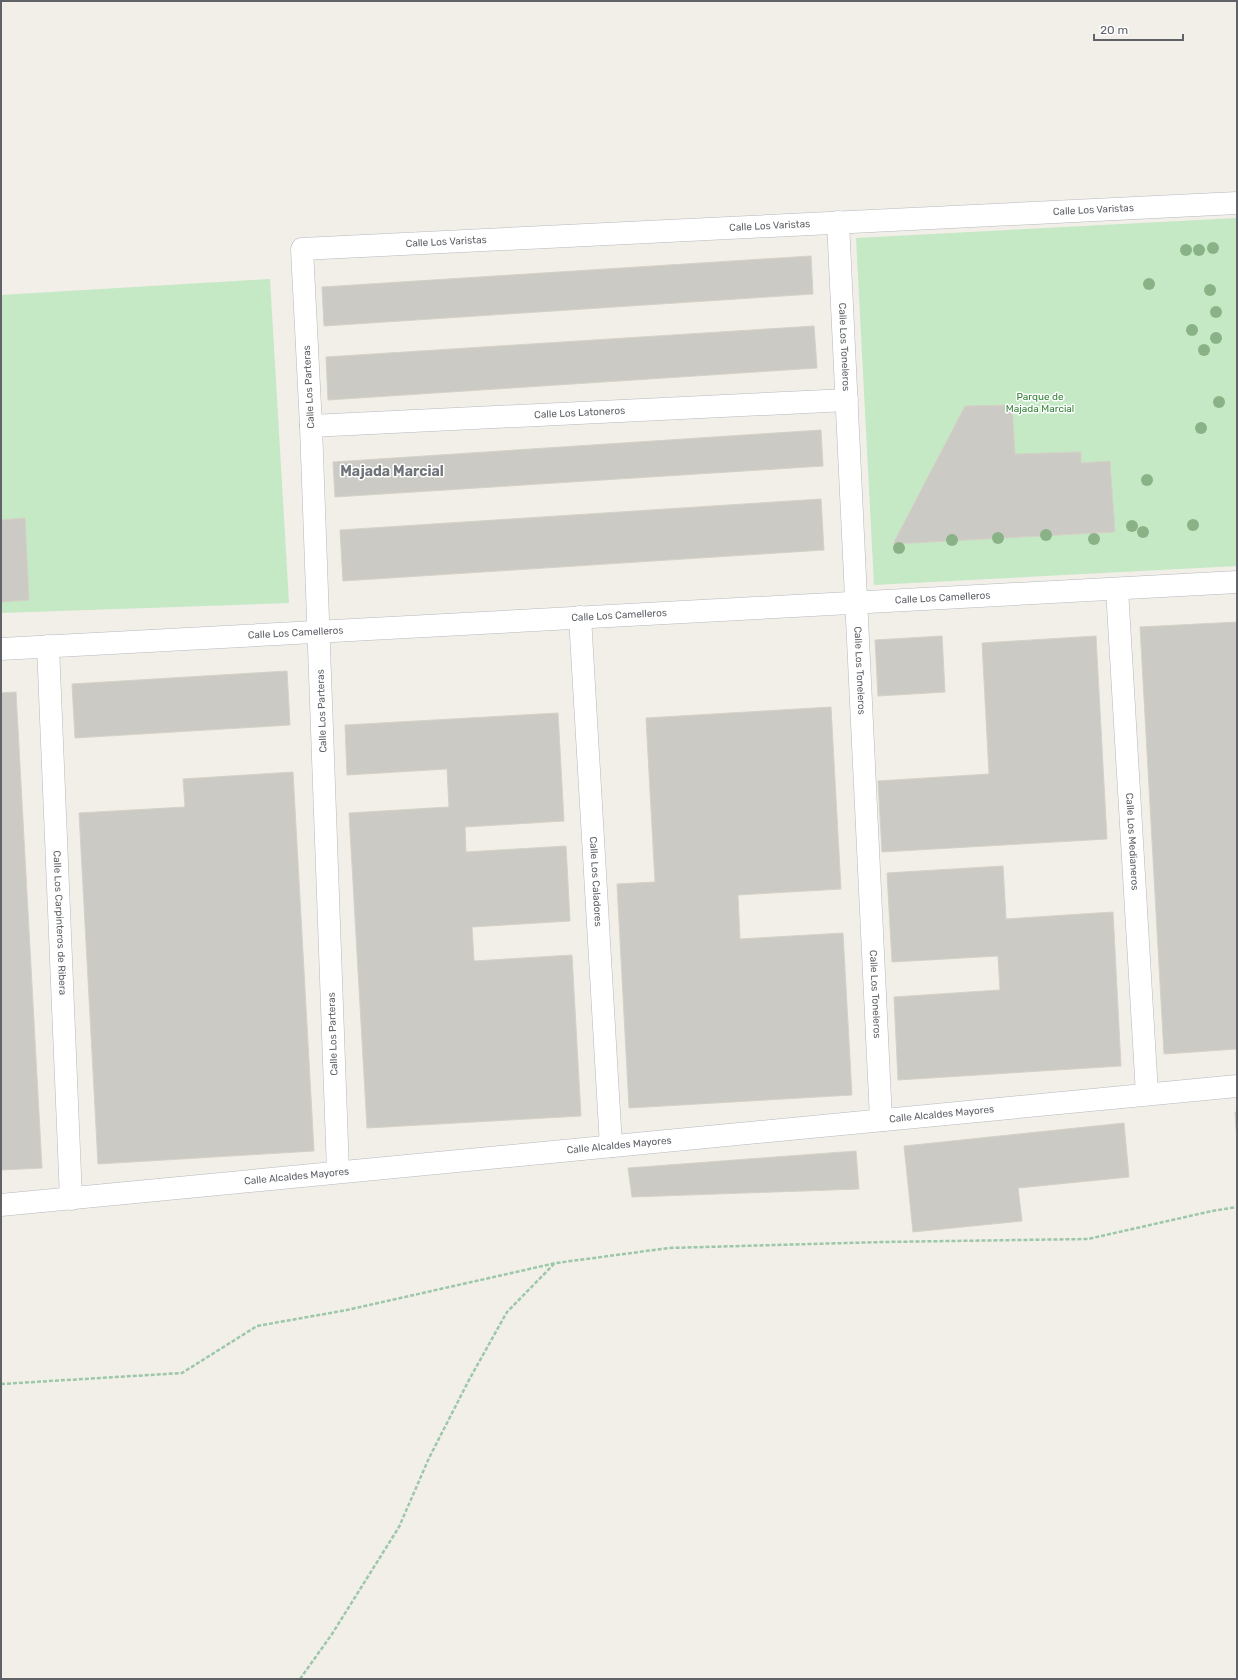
<svg xmlns="http://www.w3.org/2000/svg" width="1238" height="1680" viewBox="0 0 1238 1680" font-family="Rubik,sans-serif">
<style>
.green{fill:#c5e8c5}
.building{fill:#cccac5;stroke:#d6d1c6}
.lines{fill:none;stroke-linecap:round;stroke-linejoin:round}
.street-casing{stroke:#b5b8bc;stroke-width:23}
.path{stroke:#9cc7a9;stroke-width:2.5;stroke-dasharray:4 2;stroke-linecap:butt}
.street{stroke:#fff;stroke-width:22}
.tree{fill:#89b387}
.labels{text-anchor:middle;dominant-baseline:central;stroke-width:3;stroke-linejoin:round;paint-order:stroke}
.street-label{font-size:10px;fill:#5f6368;stroke:#fff}
.park-label{font-size:10px;fill:#348238;stroke:#fff}
.district-label{font-size:14px;font-weight:bold;fill:#70757a;stroke:#fff}
</style>
<rect width="100%" height="100%" fill="#f1efe8"/>
<g class="green">
<polygon points="1237,218 1237,566 874,585 856,238"/>
<polygon points="270,279 289,603 1,613 1,295"/>
</g>
<g class="building">
<polygon points="811,256 813,294 324,326 322,287"/>
<polygon points="814,326 817,368 328,400 326,357"/>
<polygon points="1012,405 1015,454 1081,452 1081,463 1110,461 1115,532 893,544 965,406"/>
<polygon points="821,430 823,466 335,497 333,462"/>
<polygon points="821,499 824,550 343,581 340,530"/>
<polygon points="25,518 29,600 1,602 1,520"/>
<polygon points="1237,622 1237,1049 1164,1054 1140,627"/>
<polygon points="942,636 945,692 878,696 875,640"/>
<polygon points="1096,636 1107,839 882,852 878,781 989,774 982,643"/>
<polygon points="287,671 290,725 75,738 72,684"/>
<polygon points="16,692 42,1168 1,1170 1,693"/>
<polygon points="831,707 841,889 738,895 740,939 843,933 852,1095 629,1108 617,884 655,882 646,718"/>
<polygon points="558,713 564,821 465,827 466,852 566,846 570,921 472,927 474,961 572,955 581,1116 367,1128 349,813 449,807 447,769 347,775 345,725"/>
<polygon points="293,772 314,1151 98,1164 79,813 185,807 183,779"/>
<polygon points="1003,866 1006,919 1113,912 1121,1066 898,1080 894,997 1000,990 998,956 892,962 887,873"/>
<polygon points="1235,1112 1237,1112 1237,1141"/>
<polygon points="1124,1123 1129,1177 1018,1188 1022,1221 913,1232 904,1146"/>
<polygon points="856,1151 859,1189 632,1197 628,1168"/>
</g>
<g class="lines">
<defs>
<g id="street">
<path id="s1" d="M 838,222 L 881,1120"/>
<path id="s2" d="M 311,426 L 847,400"/>
<path id="s3" d="M 1117,589 L 1147,1094"/>
<path id="s4" d="M 580,617 L 611,1146"/>
<path id="s5" d="M 48,646 L 71,1199"/>
<path id="s6" d="M 1,649 L 1237,582"/>
<path id="s7" d="M 338,1172 L 311,426 L 302,249 L 1237,203"/>
<path id="s8" d="M 1,1205 L 1237,1086"/>
</g>
</defs>
<use href="#street" class="street-casing"/>
<g class="path">
<polyline points="1,1384 182,1373 257,1326 347,1310 556,1263 669,1248 882,1242 1088,1239 1212,1211 1237,1207"/>
<polyline points="300,1679 332,1634 399,1527 429,1458 470,1378 507,1312 554,1264"/>
</g>
<use href="#street" class="street"/>
</g>
<g class="tree">
<circle cx="1213" cy="248" r="6"/>
<circle cx="1186" cy="250" r="6"/>
<circle cx="1199" cy="250" r="6"/>
<circle cx="1149" cy="284" r="6"/>
<circle cx="1210" cy="290" r="6"/>
<circle cx="1216" cy="312" r="6"/>
<circle cx="1192" cy="330" r="6"/>
<circle cx="1216" cy="338" r="6"/>
<circle cx="1204" cy="350" r="6"/>
<circle cx="1219" cy="402" r="6"/>
<circle cx="1201" cy="428" r="6"/>
<circle cx="1147" cy="480" r="6"/>
<circle cx="1193" cy="525" r="6"/>
<circle cx="1132" cy="526" r="6"/>
<circle cx="1143" cy="532" r="6"/>
<circle cx="1046" cy="535" r="6"/>
<circle cx="998" cy="538" r="6"/>
<circle cx="1094" cy="539" r="6"/>
<circle cx="952" cy="540" r="6"/>
<circle cx="899" cy="548" r="6"/>
</g>
<g class="labels">
<g class="street-label">
<text stroke="none"><textPath href="#s7" startOffset="1716">Calle Los Varistas</textPath></text>
<text stroke="none"><textPath href="#s7" startOffset="1392">Calle Los Varistas</textPath></text>
<text stroke="none"><textPath href="#s7" startOffset="1068">Calle Los Varistas</textPath></text>
<text stroke="none"><textPath href="#s1" startOffset="125">Calle Los Toneleros</textPath></text>
<text transform="translate(309 387) rotate(-93)">Calle Los Parteras</text>
<text stroke="none"><textPath href="#s2" startOffset="269">Calle Los Latoneros</textPath></text>
<text stroke="none"><textPath href="#s6" startOffset="943">Calle Los Camelleros</textPath></text>
<text stroke="none"><textPath href="#s6" startOffset="619">Calle Los Camelleros</textPath></text>
<text stroke="none"><textPath href="#s6" startOffset="295">Calle Los Camelleros</textPath></text>
<text stroke="none"><textPath href="#s1" startOffset="449">Calle Los Toneleros</textPath></text>
<text transform="translate(322 711) rotate(-92)">Calle Los Parteras</text>
<text stroke="none"><textPath href="#s3" startOffset="253">Calle Los Medianeros</textPath></text>
<text stroke="none"><textPath href="#s4" startOffset="265">Calle Los Caladores</textPath></text>
<text stroke="none"><textPath href="#s5" startOffset="277">Calle Los Carpinteros de Ribera</textPath></text>
<text stroke="none"><textPath href="#s1" startOffset="773">Calle Los Toneleros</textPath></text>
<text transform="translate(333 1034) rotate(-92)">Calle Los Parteras</text>
<text stroke="none"><textPath href="#s8" startOffset="945">Calle Alcaldes Mayores</textPath></text>
<text stroke="none"><textPath href="#s8" startOffset="621">Calle Alcaldes Mayores</textPath></text>
<text stroke="none"><textPath href="#s8" startOffset="297">Calle Alcaldes Mayores</textPath></text>
</g>
<g class="park-label">
<text x="1040" y="397">Parque de<tspan x="1040" dy="12">Majada Marcial</tspan></text>
</g>
<g class="district-label">
<text x="392" y="471">Majada Marcial</text>
</g>
</g>
<rect width="1238" height="1680" fill="none" stroke="#5f6368" stroke-width="4"/>
<path d="M1094 34v6h89v-6" fill="none" stroke="#5f6368" stroke-width="2"/>
<text x="1100" y="34" font-size="12" fill="#5f6368" stroke="#ffffff" stroke-width="3" paint-order="stroke">20 m</text>
</svg>
